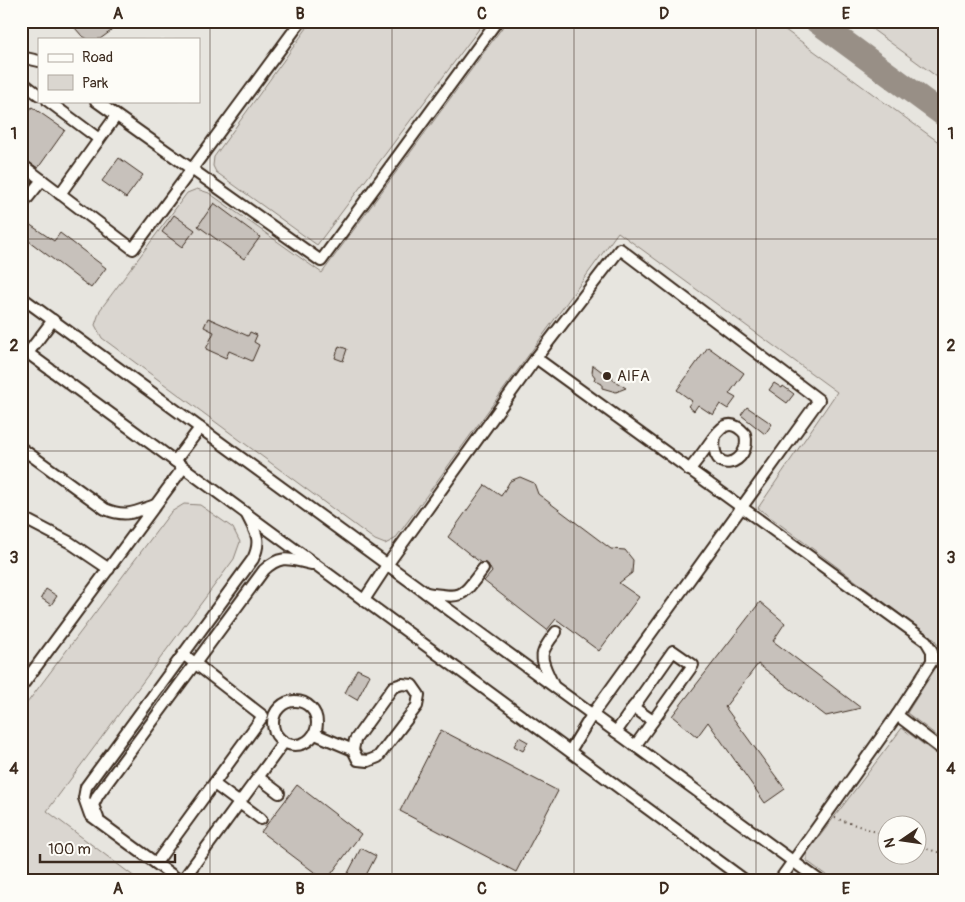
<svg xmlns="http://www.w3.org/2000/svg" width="965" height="902" viewBox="0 0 965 902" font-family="Pangolin,sans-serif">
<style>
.built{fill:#e7e5df;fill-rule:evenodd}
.green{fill:#dad6d0;stroke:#8a8077;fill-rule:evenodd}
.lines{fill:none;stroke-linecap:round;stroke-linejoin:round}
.taxiway{stroke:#988f86;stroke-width:24}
.building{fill:#c7c1bb;stroke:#3b2a1e}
.minor-casing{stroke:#3b2a1e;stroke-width:14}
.path{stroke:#3b2a1e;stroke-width:2;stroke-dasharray:1 4;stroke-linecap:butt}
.minor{stroke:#fdfcf7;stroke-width:10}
.grid{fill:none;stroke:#3b2a1e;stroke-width:1;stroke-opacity:0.55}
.poi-dot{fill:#3b2a1e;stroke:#fdfcf7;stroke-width:2}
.labels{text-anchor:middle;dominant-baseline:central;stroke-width:4.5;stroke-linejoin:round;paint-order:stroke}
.poi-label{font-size:15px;fill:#3b2a1e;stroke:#fdfcf7;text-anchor:start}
.neatline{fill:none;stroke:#3b2a1e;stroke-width:2}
.grid-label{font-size:16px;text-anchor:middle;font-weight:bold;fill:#3b2a1e}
</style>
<rect width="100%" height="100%" fill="#f5f4ee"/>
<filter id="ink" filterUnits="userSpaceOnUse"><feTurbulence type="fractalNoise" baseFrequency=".02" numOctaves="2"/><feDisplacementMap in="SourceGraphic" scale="10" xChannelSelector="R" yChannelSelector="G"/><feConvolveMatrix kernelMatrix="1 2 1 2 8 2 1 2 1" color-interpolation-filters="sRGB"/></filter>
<g filter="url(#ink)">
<path class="built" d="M 21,21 L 944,21 L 944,881 L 21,881 ZM 39,39 L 199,39 L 199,101 L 39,101 ZM 888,824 L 918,824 L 918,854 L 888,854 Z"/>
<g class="green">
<polygon points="312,21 485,21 317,245 216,172 213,166 214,157"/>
<polygon points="507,21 773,21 944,146 944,741 907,713 938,664 941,651 935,640 758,508 837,392 618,232 395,539 385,544 375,540 102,338 95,325 100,310 187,193 197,189 209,193 322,273"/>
<polygon points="861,21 944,21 944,82"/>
<polygon points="184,504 200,505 233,528 240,542 234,559 47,811 140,881 21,881 21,711 171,512"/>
<path d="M 902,728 L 944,760 L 944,881 L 834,881 L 807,861 L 807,853 ZM 918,824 L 918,854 L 888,854 L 888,824 Z"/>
</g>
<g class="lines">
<polyline class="taxiway" points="816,21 944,115"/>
</g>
<g class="building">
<polygon points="73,21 114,21 111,31 100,39 88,39 82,36 75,28"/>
<polygon points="32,107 65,130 38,168 21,157 21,122"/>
<polygon points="119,158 143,175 126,198 102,181"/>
<polygon points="214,203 260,237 244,259 198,226"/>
<polygon points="174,215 195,230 182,247 162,232"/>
<polygon points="29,224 54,241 60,233 106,268 91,288 21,235"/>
<polygon points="208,318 248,336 250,332 257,335 254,342 259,345 252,361 229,351 226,358 206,349 214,332 204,327"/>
<polygon points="339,346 347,349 343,361 335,358"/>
<polygon points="708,347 744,373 729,394 736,398 728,409 720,404 713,415 698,405 694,411 688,406 692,401 677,390"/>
<polygon points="593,365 605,374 612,373 613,380 626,388 616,392 602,388 602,384 594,380 595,377 592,373"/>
<polygon points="774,383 782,388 783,386 794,394 787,403 769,390"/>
<polygon points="747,407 772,424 765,434 741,415"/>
<polygon points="520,477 534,483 538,494 611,549 625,550 633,560 632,573 619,583 639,597 599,651 556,619 547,630 484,581 492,572 488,564 481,563 448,537 485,485 501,496 510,481"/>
<polygon points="46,589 57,596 51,605 41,598"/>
<polygon points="760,602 785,623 773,641 861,708 826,716 758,664 725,707 785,789 765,803 708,722 697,737 672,716"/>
<polygon points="357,669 370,675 357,700 345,693"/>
<polygon points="441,730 558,791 516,872 400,811"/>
<polygon points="519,737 528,742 523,751 514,746"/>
<polygon points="297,785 361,834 326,881 261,832"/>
<polygon points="361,848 376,856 363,881 358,881 347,875"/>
</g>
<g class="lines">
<defs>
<g id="minor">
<polyline points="21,57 39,61"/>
<polyline points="21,82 27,86 21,93"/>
<polyline points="27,86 39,95"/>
<polyline points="48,101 99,139"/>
<polyline points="96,101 321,261 497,21"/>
<polyline points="21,164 133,249 301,21"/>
<polyline points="60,194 116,116"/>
<polyline points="21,206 42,180"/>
<polyline points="21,297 820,881"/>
<polyline points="21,348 746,881"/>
<polyline points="28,353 53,320"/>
<polyline points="536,358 926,641 932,651 932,661 897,715 779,881"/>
<path d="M 21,448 L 105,509 C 126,518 135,512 155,505"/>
<polyline points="175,461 200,428"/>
<path d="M 689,470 C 695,463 701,455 706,448 C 717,433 727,413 745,434 C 753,464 708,479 715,436"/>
<polyline points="21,517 69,542 109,569"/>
<path d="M 426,593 C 464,598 460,599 483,569"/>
<polyline points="364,600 387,565 536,358 620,249 819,400 592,715 570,751"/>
<polygon points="402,684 412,685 419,695 417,706 378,757 368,761 358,760 353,750 355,740 393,687"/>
<path d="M 553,685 C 541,658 536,657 556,632"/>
<polyline points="21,687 183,468"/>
<circle cx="295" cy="723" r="22"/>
<polyline points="633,707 653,721"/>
<polyline points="897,715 944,751"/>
<polyline points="616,732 673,651 693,665 635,746"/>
<polyline points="315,734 353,750"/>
<polyline points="258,777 279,793"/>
<polyline points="214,784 261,819"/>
<path d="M 98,818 L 93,805 L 98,795 L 264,570 C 282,553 291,560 312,564"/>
<polyline points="156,863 263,716 183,654"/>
<path d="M 180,881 L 90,815 L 84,798 L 86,787 L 253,559 C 262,540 256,533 247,515"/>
<polyline points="182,881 284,742"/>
</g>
</defs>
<use href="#minor" class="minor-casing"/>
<g class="path">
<polyline points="835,818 888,836"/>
<polyline points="918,846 944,854"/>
</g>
<use href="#minor" class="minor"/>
</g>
</g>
<path class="grid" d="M 210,21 L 210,881M 392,21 L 392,881M 574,21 L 574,881M 756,21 L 756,881M 21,239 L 944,239M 21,451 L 944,451M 21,663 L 944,663"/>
<circle class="poi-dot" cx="607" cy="376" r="5"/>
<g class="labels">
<g class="poi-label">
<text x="617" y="376">AIFA</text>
</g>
</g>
<rect width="965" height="902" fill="none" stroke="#fdfcf7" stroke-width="55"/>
<rect x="38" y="38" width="162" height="65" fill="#fdfcf7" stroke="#afa8a0"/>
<rect x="48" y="54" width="25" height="8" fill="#fdfcf7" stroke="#afa8a0"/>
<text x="82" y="62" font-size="15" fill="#3b2a1e">Road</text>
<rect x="48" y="75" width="25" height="15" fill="#dad6d0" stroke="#afa8a0"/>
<text x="82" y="88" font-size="15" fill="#3b2a1e">Park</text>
<g transform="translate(902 840) rotate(257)"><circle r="24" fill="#fdfcf7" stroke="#afa8a0"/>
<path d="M0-4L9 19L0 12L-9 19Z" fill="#3b2a1e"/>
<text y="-8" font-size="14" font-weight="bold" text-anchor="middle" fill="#3b2a1e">N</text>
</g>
<path d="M40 854v8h135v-8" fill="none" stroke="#3b2a1e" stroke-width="2.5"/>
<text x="48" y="854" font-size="15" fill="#3b2a1e" stroke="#fdfcf7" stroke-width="4" paint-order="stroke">100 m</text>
<rect x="28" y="28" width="910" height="846" class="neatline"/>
<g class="grid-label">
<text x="118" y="19">A</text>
<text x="300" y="19">B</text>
<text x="482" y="19">C</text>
<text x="664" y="19">D</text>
<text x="846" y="19">E</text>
<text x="14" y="139">1</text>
<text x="951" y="139">1</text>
<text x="14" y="351">2</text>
<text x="951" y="351">2</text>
<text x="14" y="563">3</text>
<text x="951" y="563">3</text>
<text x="14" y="774">4</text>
<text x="951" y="774">4</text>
<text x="118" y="894">A</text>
<text x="300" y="894">B</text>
<text x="482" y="894">C</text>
<text x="664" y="894">D</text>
<text x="846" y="894">E</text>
</g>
</svg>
